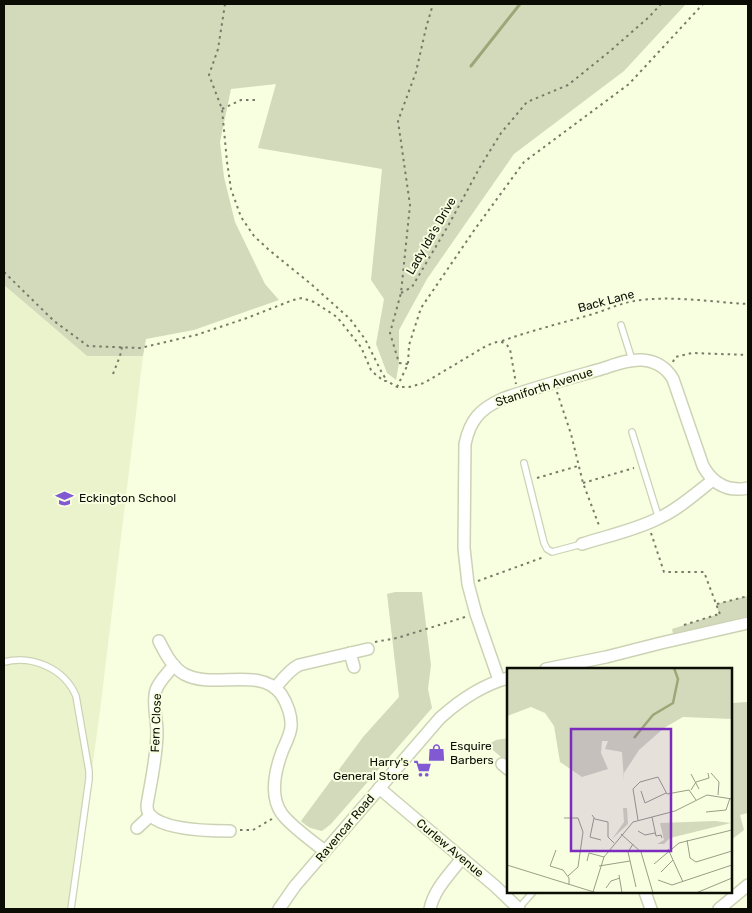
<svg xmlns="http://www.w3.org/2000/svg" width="752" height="913" viewBox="0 0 752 913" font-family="Rubik,sans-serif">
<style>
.built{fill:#ebf3cd}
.green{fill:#d3dabc}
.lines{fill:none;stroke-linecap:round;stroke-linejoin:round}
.stream{stroke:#9ca677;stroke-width:3}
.lane-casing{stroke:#ccd3b5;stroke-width:8}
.street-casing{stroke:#ccd3b5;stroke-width:14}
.path{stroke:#767b68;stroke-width:2;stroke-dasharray:2.5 4;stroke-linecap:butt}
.lane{stroke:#fff;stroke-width:5.5}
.street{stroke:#fff;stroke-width:11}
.labels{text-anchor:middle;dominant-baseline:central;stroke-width:4;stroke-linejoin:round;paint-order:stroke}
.street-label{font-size:12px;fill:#0b0d04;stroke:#f8ffe0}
.poi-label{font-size:12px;fill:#0b0d04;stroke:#f8ffe0;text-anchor:start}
.inset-river{fill:none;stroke:#9ca677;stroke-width:2.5}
.inset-road{fill:none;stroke:#999e88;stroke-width:1}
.view{fill:#7b2cbf;fill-opacity:0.15;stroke:#7b2cbf;stroke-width:2.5}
.inset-edge{fill:none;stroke:#0b0d04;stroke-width:2.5}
</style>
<rect width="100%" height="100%" fill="#f8ffe0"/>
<polygon class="built" points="4,285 87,356 143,356 100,711 73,909 4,909"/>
<g class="green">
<polygon points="4,4 686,4 624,71 514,154 427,279 399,330 399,363 396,380 387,373 376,344 384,299 371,280 382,169 258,148 276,84 231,89 220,142 224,177 235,222 265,284 279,300 194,330 146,339 143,356 87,356 4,285"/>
<path d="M 395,592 L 422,592 L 431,665 L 428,689 L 432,708 L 331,824 L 322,831 C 313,829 308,828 301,821 L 363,737 L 399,697 L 387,594 Z"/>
<polygon points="748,596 748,616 673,634 672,629 719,614 716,604"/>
<polygon points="748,702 748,813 740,815 744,830 731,840 731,703"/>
<polygon points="508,738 508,763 487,745 496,740"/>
</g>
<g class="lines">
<polyline class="stream" points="471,66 520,4"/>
<defs>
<g id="lane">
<polyline points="621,325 632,360"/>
<polyline points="632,432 659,519"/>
<polyline points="524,463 544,543 547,549 552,552 582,544"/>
<path d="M 4,662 C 32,655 64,668 76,696 L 89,771 L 89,779 L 71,909"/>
<polyline points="518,909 533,892"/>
</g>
<g id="street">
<path d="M 582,544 C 607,536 636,530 659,518 C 679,509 696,493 713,480"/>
<path d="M 159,641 C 165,653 172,667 184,674 C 213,690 260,666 281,694 C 287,703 292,716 291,727 C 290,736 285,744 282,752 C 275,771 269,796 282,814 C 292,827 312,841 325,851"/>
<polyline points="350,653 354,667"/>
<path d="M 174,665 C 168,673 159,681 156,690 C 152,703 157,719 157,732 C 157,756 151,781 147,805 C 147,808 147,812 150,815 C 164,830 210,831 230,831"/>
<polyline points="546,669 606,657 661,643 748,623"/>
<path d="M 499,680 L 476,614 L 468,584 L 464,548 L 465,444 C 470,420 480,409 502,399 C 533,388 566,379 598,370 C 612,366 627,359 642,360 C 656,361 666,367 673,379 L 703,466 C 713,484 728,492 748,488"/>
<path d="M 275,688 C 283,679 289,670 299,665 L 368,649"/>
<polyline points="502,764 508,769"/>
<polyline points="379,788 495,886 519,909"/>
<polyline points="137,828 150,816"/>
<polyline points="645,892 651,909"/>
<path d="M 279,909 L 295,886 L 440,718 C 460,700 482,685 508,678"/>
<path d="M 430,909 C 434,889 450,874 462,858"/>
<polyline points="719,909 748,885"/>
</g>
</defs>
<use href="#lane" class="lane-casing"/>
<use href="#street" class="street-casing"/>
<g class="path">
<polyline points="225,4 218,49 209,75 222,109 227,162 231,189 241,217 254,236 269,250 311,284 350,319 365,339 381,371 387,381"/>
<polyline points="222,109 241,100 258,100"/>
<path d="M 4,272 L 54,321 L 88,346 L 140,348 L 196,335 L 247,318 L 293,300 L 302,298 L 314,302 L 337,317 L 361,347 L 371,370 L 375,374 L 384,381 L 387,381 L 397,387 L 409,387 L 424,383 L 486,346 C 495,342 503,338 510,349 L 516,384"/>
<polyline points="401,293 412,287 448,226 480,167 501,133 527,102 568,85 609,52 649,17 661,4"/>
<path d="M 502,341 C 530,331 558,324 586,316 C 602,312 617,304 634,301 C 670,295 711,302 748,304"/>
<polyline points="673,362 675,357 692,353 748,355"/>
<polyline points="408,364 399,363 390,333 401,293 410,205 398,121 416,72 426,28 433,4"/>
<polyline points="113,374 120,356 122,347"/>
<polyline points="397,387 408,364 409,345 421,308 475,229 524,162 629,84 703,4"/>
<polyline points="557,392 571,434 583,483 600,528"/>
<polyline points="537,478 578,466"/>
<polyline points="583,483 634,468"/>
<polyline points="651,533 664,572 704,572 721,617"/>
<polyline points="478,581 544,557"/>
<polyline points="717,604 748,596"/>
<polyline points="684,625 719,614"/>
<polyline points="375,642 397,638 465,617"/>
<polyline points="240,830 253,830 272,819"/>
</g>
<use href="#lane" class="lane"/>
<use href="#street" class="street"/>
</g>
<defs>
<symbol id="school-bare" viewBox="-9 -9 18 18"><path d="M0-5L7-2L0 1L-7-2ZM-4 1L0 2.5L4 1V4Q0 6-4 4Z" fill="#8059d3" stroke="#f8ffe0" stroke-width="2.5" paint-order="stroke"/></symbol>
<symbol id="shop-bare" viewBox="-9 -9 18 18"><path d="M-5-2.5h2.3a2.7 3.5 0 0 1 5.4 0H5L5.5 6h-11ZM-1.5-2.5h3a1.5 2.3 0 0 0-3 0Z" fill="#8059d3" stroke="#f8ffe0" stroke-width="2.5" paint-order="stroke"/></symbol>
<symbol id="supermarket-bare" viewBox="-9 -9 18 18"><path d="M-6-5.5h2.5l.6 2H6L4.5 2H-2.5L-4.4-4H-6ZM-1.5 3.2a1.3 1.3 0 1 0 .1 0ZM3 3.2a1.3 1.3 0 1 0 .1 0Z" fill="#8059d3" stroke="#f8ffe0" stroke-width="2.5" paint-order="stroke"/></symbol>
</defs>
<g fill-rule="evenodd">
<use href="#school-bare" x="52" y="486" width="25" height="25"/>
<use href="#shop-bare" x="424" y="740" width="25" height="25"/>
<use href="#supermarket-bare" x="410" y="756" width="25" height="25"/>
</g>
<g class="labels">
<g class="street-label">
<text transform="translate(431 236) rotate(-60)">Lady Ida's Drive</text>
<text transform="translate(606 301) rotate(-15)">Back Lane</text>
<text transform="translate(544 387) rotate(-18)">Staniforth Avenue</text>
<text transform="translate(156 723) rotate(-88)">Fern Close</text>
<text transform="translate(345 828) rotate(-50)">Ravencar Road</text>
<text transform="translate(450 848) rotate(40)">Curlew Avenue</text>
</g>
<g class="poi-label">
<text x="79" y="498">Eckington School</text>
<text x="450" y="746">Esquire<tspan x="450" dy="14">Barbers</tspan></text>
<text x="409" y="762" text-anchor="end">Harry's<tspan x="409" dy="14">General Store</tspan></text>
</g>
</g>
<g transform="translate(507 668)">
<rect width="225" height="225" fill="#f8ffe0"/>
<path d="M 0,0 L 225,0 L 225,51 L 176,49 L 157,60 L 132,82 L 117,105 L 117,112 L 115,84 L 98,81 L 101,73 L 95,73 L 94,85 L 101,101 L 75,109 L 53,94 L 47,58 L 38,45 L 24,39 L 0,48 ZM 116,140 L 120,140 L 121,156 L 105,171 L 117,154 ZM 208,153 L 224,155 L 163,170 L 157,176 L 150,176 L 157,172 L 153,155 Z" fill="#d3dabc"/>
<path class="inset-river" d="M 127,70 L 146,47 L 166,35 L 171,11 L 167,0"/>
<path class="inset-road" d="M 204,105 L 212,114 L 211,127M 184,106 L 192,121M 184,122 L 189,114 L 202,110 L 201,105M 134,123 L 138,135 L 159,125M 199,144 L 219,142 L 223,130M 85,147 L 88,151 L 101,154 L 101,169 L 107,175M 145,149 L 149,168 L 154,167 L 155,170M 57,150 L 71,150 L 76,164 L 71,199 L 61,208M 87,150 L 83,169 L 94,172M 131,152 L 126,121 L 133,114 L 151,109 L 160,126 L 182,122 L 189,132M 131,163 L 138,167 L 148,165M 114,166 L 134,184 L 146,225M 180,172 L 183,190 L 189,194 L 225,183M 126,176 L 121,184 L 129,219M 161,181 L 176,214M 49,182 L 43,198 L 56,202 L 62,210 L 62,217M 80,193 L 82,185 L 97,189M 147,196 L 172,175 L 225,162M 0,197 L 90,225M 92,198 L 123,193M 154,204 L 166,192M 112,207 L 115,225M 151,212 L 165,217 L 225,197M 99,220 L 104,213 L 113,210M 86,224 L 97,189 L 126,154 L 168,143 L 200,127 L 225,131M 189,225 L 225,210"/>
<path class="view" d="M 64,61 L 164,61 L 164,183 L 64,183 Z"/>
<rect width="225" height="225" class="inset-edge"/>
</g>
<rect width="752" height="913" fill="none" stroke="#0b0d04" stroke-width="10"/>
</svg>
